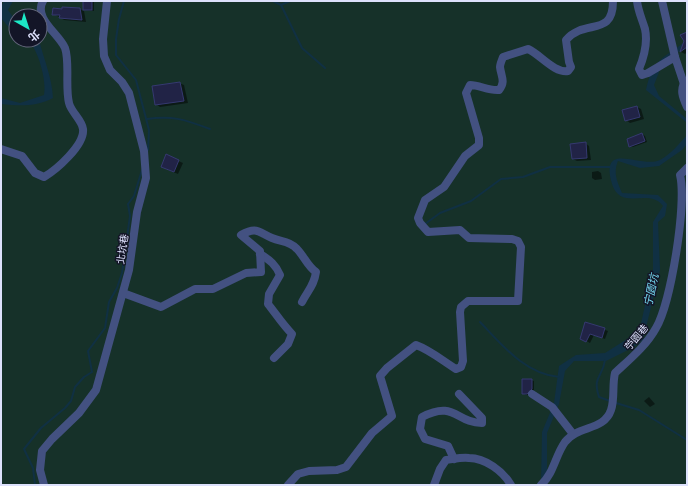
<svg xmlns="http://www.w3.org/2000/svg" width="688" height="486" viewBox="0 0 688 486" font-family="'Public Sans','Noto Sans TC',sans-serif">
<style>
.green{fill:#163129;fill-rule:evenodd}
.water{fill:#103043}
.shadow{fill:#0007}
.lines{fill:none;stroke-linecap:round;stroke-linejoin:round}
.stream{stroke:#103043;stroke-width:2}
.building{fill:#212346;stroke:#353970}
.minor{stroke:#435181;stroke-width:8}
.labels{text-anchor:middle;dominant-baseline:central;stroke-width:3;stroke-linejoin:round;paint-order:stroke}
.street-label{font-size:10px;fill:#dde1fc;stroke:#131527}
.water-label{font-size:11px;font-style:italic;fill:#75d9f1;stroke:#131527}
</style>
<rect width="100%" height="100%" fill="#131527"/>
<path class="green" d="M 1,1 L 687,1 L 687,485 L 1,485 ZM 16,16 L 40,16 L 40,40 L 16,40 Z"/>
<g class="water">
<polygon points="4,1 13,1 8,10 16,21 16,33 11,30 1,18 1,7"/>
<path d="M 28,40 L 39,40 C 44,60 52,77 53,98 C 36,107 20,106 1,104 L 1,98 L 20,103 L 44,95 C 47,81 38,49 28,40 Z"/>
<path d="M 687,40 L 683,49 L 663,62 L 654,85 L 659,96 L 687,119 L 687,131 L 686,122 L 646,90 C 653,57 664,59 687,40 Z"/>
<path d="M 687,135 L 687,144 L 682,150 L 659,166 L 640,168 L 618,161 C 613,173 617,181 622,193 L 658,195 L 667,204 L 665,216 L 658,222 L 660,270 L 643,340 L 632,348 L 606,361 L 574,361 L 565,371 L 559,404 L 547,433 L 547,475 L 541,485 L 542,432 L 554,403 L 559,366 L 576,355 L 605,353 L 635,334 L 640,328 L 653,269 L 653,222 L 663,206 C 649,187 621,212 612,184 C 599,139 641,169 660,160 C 670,155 680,143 687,135 Z"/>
</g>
<g class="shadow">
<polygon points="84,1 94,1 94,11 84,10"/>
<polygon points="80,9 84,11 86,22 64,20 54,14"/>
<polygon points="687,33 687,52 685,54 681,52"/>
<polygon points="179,83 184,85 188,103 160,107 156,104"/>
<polygon points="637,107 641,109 644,119 630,123 626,120"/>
<polygon points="642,134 645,136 647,142 633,147 630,146"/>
<polygon points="585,143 589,146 591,160 577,161 573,159"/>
<polygon points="167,156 183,163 178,174 166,169"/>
<polygon points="598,171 601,173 602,179 595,180 592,178 592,172"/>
<polygon points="586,323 608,331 605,339 594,335 590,343 581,338"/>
<polygon points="531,380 534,381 534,390 529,395 526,395 523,393"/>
<polygon points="649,397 655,404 650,407 644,401"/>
</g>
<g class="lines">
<g class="stream">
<polyline points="124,1 119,19 116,39 116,55 136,80 149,130 148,150"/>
<polyline points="273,1 281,5 290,1"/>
<polyline points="281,5 302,48 325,68"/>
<path d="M 147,119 C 172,115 186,120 210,129"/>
<polyline points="425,224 440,213 471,201 501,179 523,177 550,167 612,167"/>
<path d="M 480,322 C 502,345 525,374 559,377"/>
<path d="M 605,360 C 603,377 592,376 599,397 L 610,401"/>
<polyline points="616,403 639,410 687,440"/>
<polyline points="35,485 33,468 24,449 41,428 65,408 71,401 75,387 84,377 92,372 88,351 105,328 109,302 117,288 122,273 130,216 128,204 134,196 142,170"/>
</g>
</g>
<g class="building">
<rect x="83" y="1" width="9" height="9"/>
<polygon points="62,7 80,8 82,20 59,18 60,15 52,15 53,8 62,9"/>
<polygon points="687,32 687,47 680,52 684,41 680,35"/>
<polygon points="180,82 184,101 155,105 152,86"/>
<polygon points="637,106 640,117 625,121 622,110"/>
<polygon points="642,133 645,141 629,147 627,139"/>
<polygon points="586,142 587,158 572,159 570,144"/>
<polygon points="166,154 179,160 174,172 161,167"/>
<polygon points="585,322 605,328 602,338 590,334 586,342 580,339"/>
<polygon points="522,379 532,379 532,389 527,394 522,394"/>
</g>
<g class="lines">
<g class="minor">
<path d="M 637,1 C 638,11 642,19 645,29 C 648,43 644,57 639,69 L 642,75 L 648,73 L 675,57 L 684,84"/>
<polyline points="662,1 675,57"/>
<path d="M 686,81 C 679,89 683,98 687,107"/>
<path d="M 1,149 L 22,156 L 35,173 L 44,177 C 56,170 85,145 83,129 C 82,120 71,112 69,103 C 65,87 70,62 65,48 C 59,34 33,18 43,1"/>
<path d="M 260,254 C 270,260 276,265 280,275 L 269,294 L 268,304 C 276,314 283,325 292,334 L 288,344 L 274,358"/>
<path d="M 123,293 L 161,307 L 195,289 L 213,289 L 246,273 L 261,272 L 260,251 L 241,235 C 257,226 258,232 272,238 C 281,242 290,241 297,249 C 304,256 308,267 316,272 C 314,286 308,290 302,302"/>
<polyline points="532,394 552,407 573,434"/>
<path d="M 454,459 L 448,446 L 425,439 L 420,429 L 422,417 C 455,400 456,423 482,423 L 482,418 L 459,394"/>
<polyline points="44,485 40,470 42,451 52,439 79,413 96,390 129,270 137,212 146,178 144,151 129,93 122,82 110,70 104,56 103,39 107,1"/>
<path d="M 288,485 L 298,474 L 309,471 L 337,470 L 346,467 L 372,433 L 392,416 L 380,376 L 387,368 L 416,345 C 430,350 443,361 456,369 L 461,367 L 463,361 L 460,312 L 461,307 L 468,301 L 518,301 L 521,247 L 518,241 L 512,239 L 469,238 L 460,230 L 428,232 L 420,223 L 418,218 L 425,200 L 444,187 L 465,156 L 479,145 L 479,138 L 466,93 L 470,85 C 480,85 488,91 499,90 C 506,82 501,76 500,67 C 500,64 502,60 503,57 L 528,49 C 541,55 554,73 568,71 L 571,67 L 569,62 L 566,40 C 585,18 613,38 613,1"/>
<path d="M 434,485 L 440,469 L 446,460 C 454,459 462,457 469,458 C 485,458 503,471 511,485"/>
<path d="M 541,485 C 554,473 555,456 565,442 C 578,425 604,431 611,410 C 615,399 612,385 615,373 C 630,359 646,346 656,328 C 671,303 687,203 680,175 L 687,168"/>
</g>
</g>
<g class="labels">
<g class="street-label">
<text transform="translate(122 249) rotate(-82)">北坑巷</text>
<text transform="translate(636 337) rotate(-50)">苧園巷</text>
</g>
<g class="water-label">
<text transform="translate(651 290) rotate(-78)">宁園坑</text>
</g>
</g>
<rect width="688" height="486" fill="none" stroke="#dde1fc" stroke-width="4"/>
<g transform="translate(28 28) rotate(141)"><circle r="19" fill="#131527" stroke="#64677c"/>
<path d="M0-3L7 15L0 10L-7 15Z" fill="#1ce8c6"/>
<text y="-6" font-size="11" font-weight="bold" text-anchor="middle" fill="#dde1fc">北</text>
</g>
</svg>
